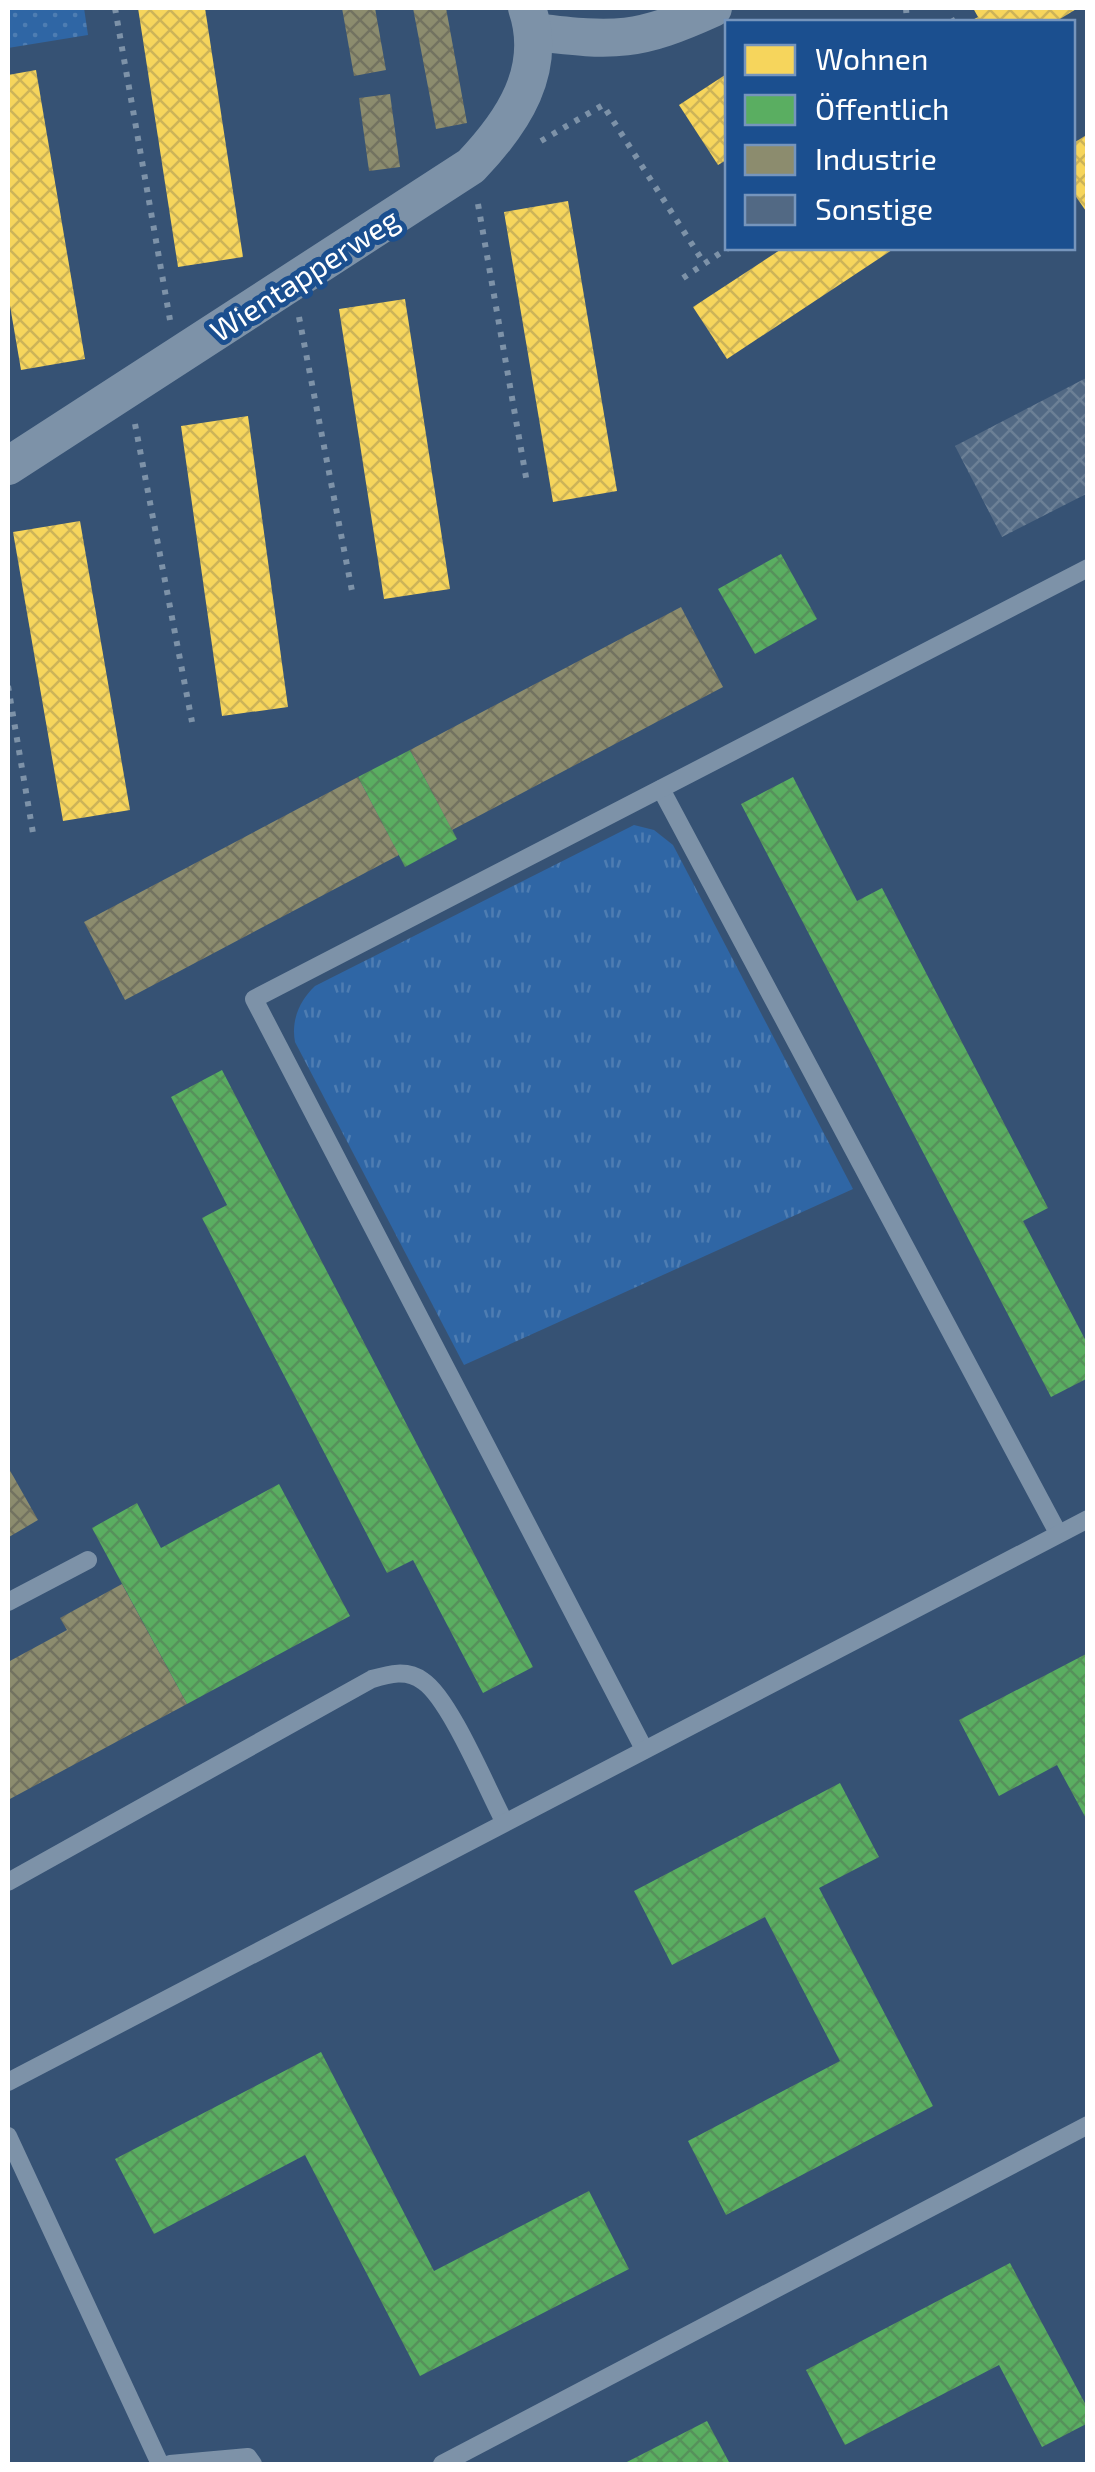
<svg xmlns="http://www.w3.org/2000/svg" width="1095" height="2472" viewBox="0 0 1095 2472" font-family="'Exo 2',sans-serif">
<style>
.grass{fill:url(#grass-tufts)}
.park{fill:url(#park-dots)}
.homes{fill:url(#homes-cross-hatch)}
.public{fill:url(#public-cross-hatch)}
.industry{fill:url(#industry-cross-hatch)}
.building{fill:url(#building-cross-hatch)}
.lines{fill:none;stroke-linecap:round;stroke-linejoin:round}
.path{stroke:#7d92a8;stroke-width:6;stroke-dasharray:5 8;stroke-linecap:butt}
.service{stroke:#7d92a8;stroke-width:18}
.minor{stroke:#7d92a8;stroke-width:38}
.labels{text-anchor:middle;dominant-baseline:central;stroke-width:10;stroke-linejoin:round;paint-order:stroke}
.street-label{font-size:30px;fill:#fff;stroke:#1b4f8f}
</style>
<defs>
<pattern id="grass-tufts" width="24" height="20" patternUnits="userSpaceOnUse" patternTransform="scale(2.5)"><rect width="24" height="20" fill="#2f66a5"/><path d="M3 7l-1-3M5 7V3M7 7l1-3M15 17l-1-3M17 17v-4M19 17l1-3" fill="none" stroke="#4e7db2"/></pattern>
<pattern id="park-dots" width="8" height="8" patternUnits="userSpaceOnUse" patternTransform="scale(2.5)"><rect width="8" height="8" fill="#2f66a5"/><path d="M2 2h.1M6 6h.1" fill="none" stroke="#4e7db2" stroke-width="1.8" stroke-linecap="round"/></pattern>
<pattern id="homes-cross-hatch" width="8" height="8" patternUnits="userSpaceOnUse" patternTransform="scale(2.5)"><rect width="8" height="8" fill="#f6d55c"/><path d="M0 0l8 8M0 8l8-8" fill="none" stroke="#ccb358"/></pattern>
<pattern id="public-cross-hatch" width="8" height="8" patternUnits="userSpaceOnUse" patternTransform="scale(2.5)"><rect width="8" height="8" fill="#5aae61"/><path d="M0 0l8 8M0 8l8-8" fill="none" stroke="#56915b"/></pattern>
<pattern id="industry-cross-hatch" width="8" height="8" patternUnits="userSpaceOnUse" patternTransform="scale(2.5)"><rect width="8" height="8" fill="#8c8c6e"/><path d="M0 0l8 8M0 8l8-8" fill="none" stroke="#727260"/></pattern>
<pattern id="building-cross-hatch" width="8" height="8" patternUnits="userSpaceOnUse" patternTransform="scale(2.5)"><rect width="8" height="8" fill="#526984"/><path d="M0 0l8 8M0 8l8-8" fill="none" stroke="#6c8096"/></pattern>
</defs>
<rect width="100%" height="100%" fill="#365274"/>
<path class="grass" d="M 634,825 L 654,830 L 673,845 L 853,1189 L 464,1365 L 295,1042 C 291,1021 299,1001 315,986 Z"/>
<polygon class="park" points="8,8 84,8 88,35 8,48"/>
<g class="homes">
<polygon points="138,8 205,8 243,257 178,267"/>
<polygon points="973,8 1078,8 1055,22 969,22 978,17"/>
<polygon points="36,70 85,359 21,370 8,294 8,75"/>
<polygon points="728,73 728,159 718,165 679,105"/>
<polygon points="1088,134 1088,214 1072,191 1072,144"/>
<polygon points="568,201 617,491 553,502 504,212"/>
<polygon points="783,248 895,248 727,359 693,307"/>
<polygon points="405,299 450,589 384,599 339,309"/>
<polygon points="248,416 288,707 222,716 181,426"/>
<polygon points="80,521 130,810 63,821 13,532"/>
</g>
<g class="public">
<polygon points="781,554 817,619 755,654 718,589"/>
<polygon points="410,750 457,839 405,867 358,777"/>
<polygon points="793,777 857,901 882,888 1048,1208 1023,1221 1088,1345 1088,1378 1051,1397 741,804"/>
<polygon points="222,1070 533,1667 483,1693 413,1560 387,1573 202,1218 227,1205 171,1097"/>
<polygon points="279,1484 350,1616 187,1704 92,1528 137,1503 161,1548"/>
<polygon points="1088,1653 1088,1822 1057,1765 999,1796 959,1720"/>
<polygon points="840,1783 879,1857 819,1888 933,2106 726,2215 688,2141 840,2061 765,1917 672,1965 634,1891"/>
<polygon points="321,2052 434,2271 589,2191 629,2269 420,2376 305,2155 154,2234 115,2159"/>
<polygon points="1010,2263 1088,2409 1088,2423 1042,2447 999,2365 845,2445 806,2370"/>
<polygon points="707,2421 730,2464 623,2464"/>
</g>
<g class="industry">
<polygon points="342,8 375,8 386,70 354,76"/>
<polygon points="413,8 446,8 467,123 436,129"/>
<polygon points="390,94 400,167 369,171 359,98"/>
<polygon points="681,607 723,687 452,830 410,750"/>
<polygon points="358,777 399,855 125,1000 84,922"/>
<polygon points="8,1467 38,1520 9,1537 8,1535"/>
<polygon points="122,1584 187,1704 8,1800 8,1662 67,1630 60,1618"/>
</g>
<polygon class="building" points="1088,377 1088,493 1002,537 955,446"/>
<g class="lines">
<g class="path">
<polyline points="115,8 170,320"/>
<polyline points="906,8 907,22"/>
<polyline points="951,22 960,17"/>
<polyline points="541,141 603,105 704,263"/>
<polyline points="478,204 527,483"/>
<polyline points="683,278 728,248"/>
<polyline points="299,317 352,591"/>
<polyline points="135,424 192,722"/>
<polyline points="8,686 33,833"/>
</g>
<g class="service">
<polyline points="661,789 1058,1533"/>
<polyline points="8,1602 88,1560"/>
<polyline points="644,1749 254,999 1088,568"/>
<path d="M 8,1882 L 372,1679 C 389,1674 407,1669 423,1681 C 450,1699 487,1789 504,1821"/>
<polyline points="8,2082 1088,1519"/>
<polyline points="8,2136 160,2464"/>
<polyline points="170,2464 248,2457 253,2464"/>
<polyline points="442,2464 1088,2125"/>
</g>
<g class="minor">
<path d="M 535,32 C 616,42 638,42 713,8"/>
<path d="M 8,466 L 471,166 C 513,122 548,70 527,8"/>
</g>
</g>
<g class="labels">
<g class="street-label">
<text transform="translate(304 274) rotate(-33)">Wientapperweg</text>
</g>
</g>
<rect width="1095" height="2472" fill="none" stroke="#ffffff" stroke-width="20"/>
<rect x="725" y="20" width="350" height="230" fill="#1b4f8f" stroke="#7695bc" stroke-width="2.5"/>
<rect x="745" y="45" width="50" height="30" fill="#f6d55c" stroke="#7695bc" stroke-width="2.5"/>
<text x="815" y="70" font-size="30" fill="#ffffff">Wohnen</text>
<rect x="745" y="95" width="50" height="30" fill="#5aae61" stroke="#7695bc" stroke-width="2.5"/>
<text x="815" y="120" font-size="30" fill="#ffffff">Öffentlich</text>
<rect x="745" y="145" width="50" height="30" fill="#8c8c6e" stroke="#7695bc" stroke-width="2.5"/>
<text x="815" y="170" font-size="30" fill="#ffffff">Industrie</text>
<rect x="745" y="195" width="50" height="30" fill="#526984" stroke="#7695bc" stroke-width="2.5"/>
<text x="815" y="220" font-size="30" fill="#ffffff">Sonstige</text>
</svg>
